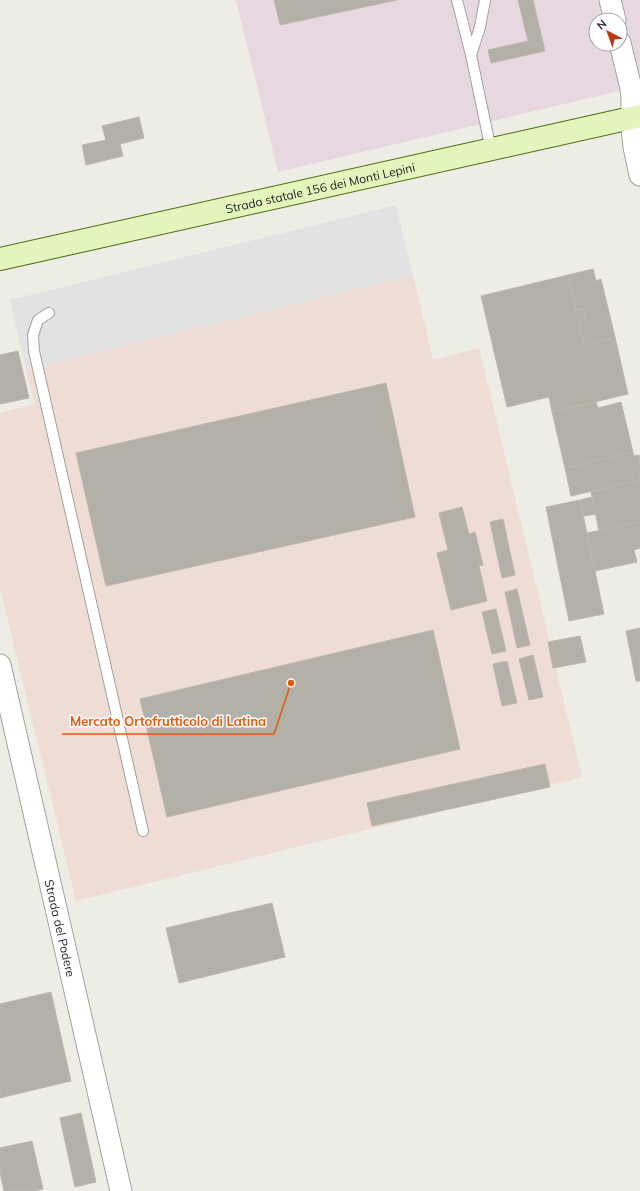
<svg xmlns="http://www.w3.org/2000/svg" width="640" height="1191" viewBox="0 0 640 1191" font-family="Mulish,sans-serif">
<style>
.commercial{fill:#eedcd5}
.industrial{fill:#e7d7e0;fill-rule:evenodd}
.parking{fill:#e2e2e2}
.building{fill:#b3b0a8;stroke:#bfb7a8}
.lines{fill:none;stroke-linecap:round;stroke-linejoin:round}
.service-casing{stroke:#a2a2a2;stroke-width:12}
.minor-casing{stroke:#a2a2a2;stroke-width:23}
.secondary-casing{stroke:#4c6c0e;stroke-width:24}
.service{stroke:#fff;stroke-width:10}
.minor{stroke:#fff;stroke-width:21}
.secondary{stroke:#e4f4bd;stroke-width:22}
.labels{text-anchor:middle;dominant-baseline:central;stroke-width:3;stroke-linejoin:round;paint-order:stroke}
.street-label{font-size:12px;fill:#1e1e1e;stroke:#fff}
.leader{fill:none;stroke:#e8590c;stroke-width:1.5}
.callout-dot{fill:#e8590c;stroke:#fff;stroke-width:1.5}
.callout-label{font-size:13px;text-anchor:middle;font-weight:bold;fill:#e8590c;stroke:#fff;stroke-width:3;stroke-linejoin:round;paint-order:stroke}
</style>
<rect width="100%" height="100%" fill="#eeede5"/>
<polygon class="commercial" points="413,275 433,360 479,348 582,777 76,901 0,588 0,413 35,404 26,370"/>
<path class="industrial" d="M 236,0 L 640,0 L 640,86 L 278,172 ZM 596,20 L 620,20 L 620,44 L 596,44 Z"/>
<polygon class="parking" points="396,205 413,275 26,370 10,300"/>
<g class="building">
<polygon points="274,0 397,0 280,25"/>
<polygon points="518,0 533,0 545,51 491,63 488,50 528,41"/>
<polygon points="139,117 144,138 120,144 123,156 86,165 82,145 106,140 102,126"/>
<polygon points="593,269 596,281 601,279 615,337 584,345 579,323 586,322 583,309 576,310 568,275"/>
<polygon points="568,275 576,310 583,309 586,322 579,323 584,345 615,337 628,394 552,412 549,397 507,407 481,296"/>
<polygon points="18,351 29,398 0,404 0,355"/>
<polygon points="386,383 415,517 106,586 76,453"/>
<polygon points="596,402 598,408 621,402 633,452 565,468 552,412"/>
<polygon points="633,452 634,456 639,455 640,461 640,480 571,496 565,468"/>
<polygon points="640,480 640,522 599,531 591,492"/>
<polygon points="592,497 596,514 584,516 580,500"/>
<polygon points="580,500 604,614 569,621 546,507"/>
<polygon points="462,507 469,534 475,532 483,565 479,566 487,601 451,610 437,553 448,550 439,513"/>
<polygon points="503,519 515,575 502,578 490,522"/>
<polygon points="640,522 640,548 634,550 637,562 595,571 587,533"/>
<polygon points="517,589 530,645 517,648 505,592"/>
<polygon points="496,609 506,651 492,654 482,612"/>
<polygon points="640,628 640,681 636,681 626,631"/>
<polygon points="433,630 460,749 167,817 140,699"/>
<polygon points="580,636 586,662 553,668 548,642"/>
<polygon points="533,655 543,697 529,700 519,659"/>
<polygon points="507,661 517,703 502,706 493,664"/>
<polygon points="545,764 550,787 372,826 367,803"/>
<polygon points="272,903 285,957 179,983 166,928"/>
<polygon points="51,992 71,1081 0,1098 0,1004"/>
<polygon points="81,1113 96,1182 75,1187 60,1118"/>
<polygon points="32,1141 43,1189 34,1191 4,1191 0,1173 0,1148"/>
</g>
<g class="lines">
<defs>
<g id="service">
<polyline points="457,0 471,55 491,150"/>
<polyline points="471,55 480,27 485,0"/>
<polyline points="49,313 38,320 33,335 34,351 143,831"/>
</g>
<g id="minor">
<polyline points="610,0 615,20"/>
<polyline points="620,43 631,88 632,98 632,128 634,147 640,175"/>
<path id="s1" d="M 0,665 L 121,1191"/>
</g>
<g id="secondary">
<path id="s2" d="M 0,259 L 640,116"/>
</g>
</defs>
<use href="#service" class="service-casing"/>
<use href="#minor" class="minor-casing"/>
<use href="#secondary" class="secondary-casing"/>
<use href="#service" class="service"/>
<use href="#minor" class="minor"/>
<use href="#secondary" class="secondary"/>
</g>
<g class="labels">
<g class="street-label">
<text stroke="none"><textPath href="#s2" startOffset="328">Strada statale 156 dei Monti Lepini</textPath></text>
<text stroke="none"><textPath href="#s1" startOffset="270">Strada del Podere</textPath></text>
</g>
</g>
<path class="leader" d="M291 683L274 734H62"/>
<circle class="callout-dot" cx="291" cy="683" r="4"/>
<g class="callout-label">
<text x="168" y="726">Mercato Ortofrutticolo di Latina</text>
</g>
<g transform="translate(608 32) rotate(319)"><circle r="19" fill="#ffffff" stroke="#a5a5a5"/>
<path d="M0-3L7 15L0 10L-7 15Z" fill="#bc3810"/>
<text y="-6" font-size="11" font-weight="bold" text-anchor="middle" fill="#1e1e1e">N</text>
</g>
</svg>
